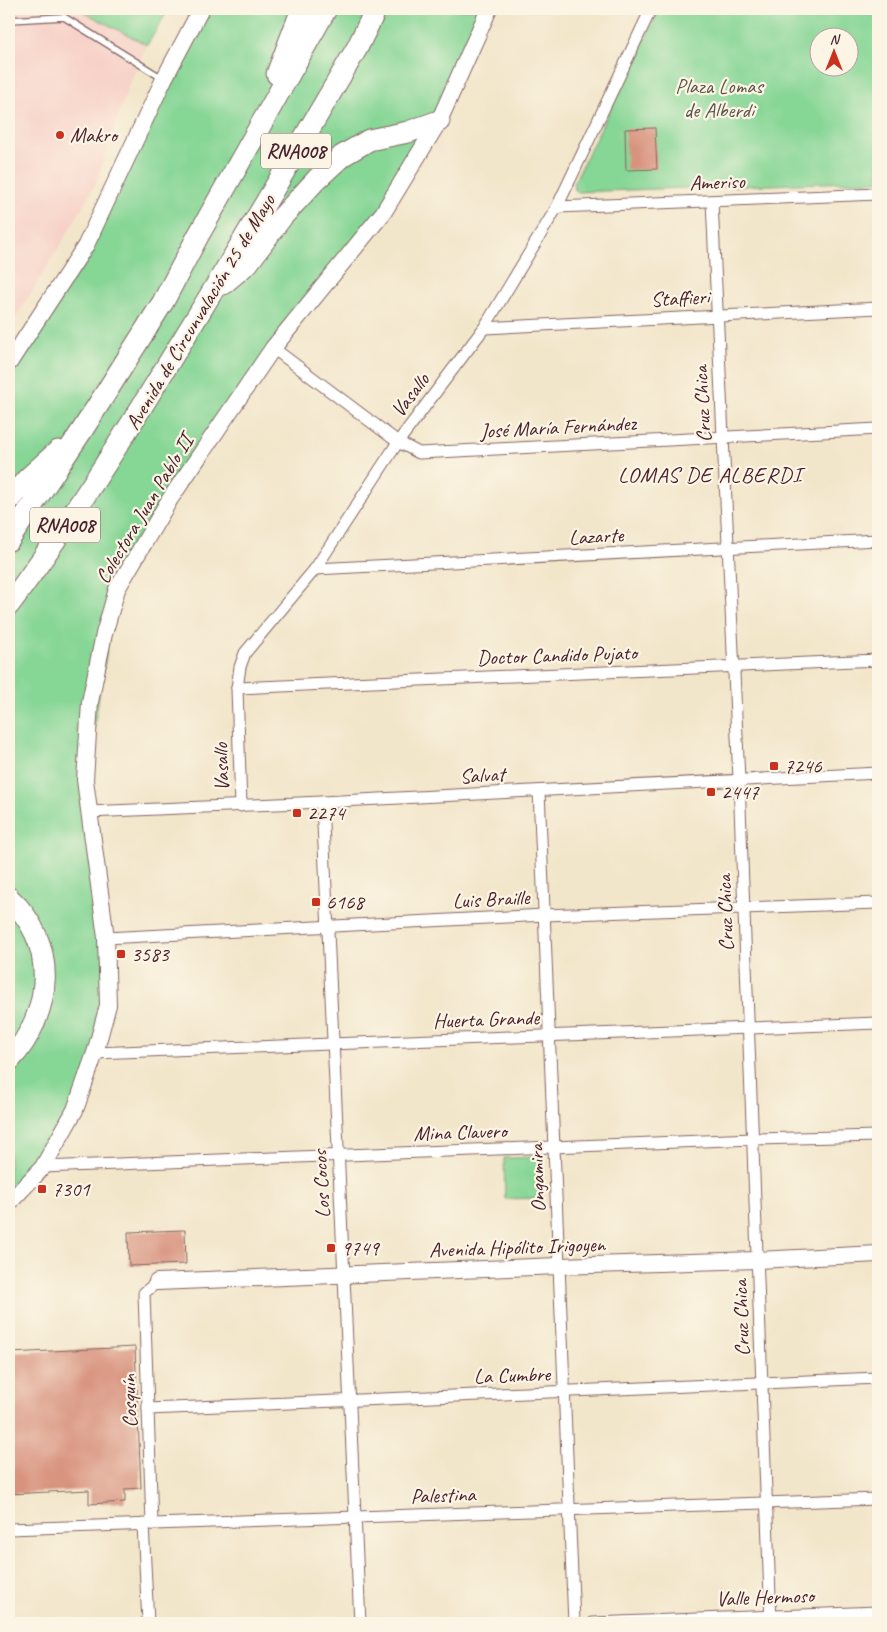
<svg xmlns="http://www.w3.org/2000/svg" width="887" height="1632" viewBox="0 0 887 1632" font-family="Caveat,sans-serif">
<style>
.built{fill:#f7d1c7}
.green{fill:#86d695;stroke:#687a60;fill-rule:evenodd}
.building{fill:#d8937e}
.lines{fill:none;stroke-linecap:round;stroke-linejoin:round}
.lane-casing{stroke:#856563;stroke-width:8}
.street-casing{stroke:#856563;stroke-width:13}
.secondary-casing{stroke:#856563;stroke-width:18}
.highway-casing{stroke:#856563;stroke-width:23}
.lane{stroke:#fff;stroke-width:5.5}
.street{stroke:#fff;stroke-width:11}
.secondary{stroke:#fff;stroke-width:16}
.highway{stroke:#fff;stroke-width:21}
.poi-dot{fill:#c8321e;stroke:#fcf5e5;stroke-width:2}
.labels{text-anchor:middle;dominant-baseline:central;stroke-width:4.5;stroke-linejoin:round;paint-order:stroke}
.shield{fill:#fcf5e5;stroke:#7f5f63;stroke-width:1}
.shield-label{font-size:20px;font-weight:bold;fill:#4a1f2b}
.park-label{font-size:21px;fill:#5c564b;stroke:#fcf5e5}
.poi-label{font-size:21px;fill:#4a1f2b;stroke:#fcf5e5;text-anchor:start}
.street-label{font-size:21px;fill:#4a1f2b;stroke:#fcf5e5}
.neighbourhood-label{font-size:22px;letter-spacing:1px;fill:#4a1f2b;stroke:#fcf5e5}
</style>
<rect width="100%" height="100%" fill="#fcf5e5"/>
<filter id="ink" filterUnits="userSpaceOnUse"><feTurbulence type="fractalNoise" baseFrequency=".02" numOctaves="2"/><feDisplacementMap in="SourceGraphic" scale="10" xChannelSelector="R" yChannelSelector="G"/><feConvolveMatrix kernelMatrix="1 2 1 2 8 2 1 2 1" color-interpolation-filters="sRGB"/></filter>
<filter id="wash" filterUnits="userSpaceOnUse"><feTurbulence type="fractalNoise" baseFrequency=".0096" numOctaves="4" result="noise"/><feDisplacementMap in="SourceGraphic" scale="20" xChannelSelector="R" yChannelSelector="G"/><feGaussianBlur stdDeviation="1.12" result="paint"/><feColorMatrix in="noise" values="0 0 0 0 0 0 0 0 0 0 0 0 0 0 0 0 0 1.4 0 .05"/><feComposite in="paint" operator="in"/></filter>
<g filter="url(#wash)">
<rect width="100%" height="100%" fill="#f2e6ca"/>
<polygon class="built" points="78,9 147,45 128,87 96,183 60,246 18,314 9,325 9,11"/>
<g class="green">
<polygon points="78,9 169,9 147,45"/>
<polygon points="201,9 489,9 383,213 273,348 117,589 85,780 108,1005 75,1110 9,1203 9,363 86,244"/>
<path d="M 660,9 L 878,9 L 878,181 L 576,192 L 573,184 ZM 820,38 L 850,38 L 850,68 L 820,68 Z"/>
<polygon points="541,1157 542,1198 505,1199 504,1158"/>
</g>
<g id="blocks">
<g class="building">
<polygon points="655,128 657,169 626,170 625,129"/>
<polygon points="185,1230 186,1264 129,1266 128,1232"/>
<polygon points="135,1347 141,1488 125,1489 125,1502 89,1504 89,1490 9,1494 9,1353"/>
</g>
</g>
</g>
<g filter="url(#ink)">
<use href="#blocks" fill-opacity="0" stroke="#856563" stroke-width="1"/>
<g class="lines">
<defs>
<polyline id="lane" points="9,20 64,17 162,78"/>
<g id="street">
<polyline points="712,201 739,780 771,1623"/>
<polyline points="557,207 878,194"/>
<polyline points="484,328 878,308"/>
<polyline points="273,348 398,442 419,453 878,429"/>
<polyline points="315,569 878,540"/>
<polyline points="237,688 878,660"/>
<polyline points="539,791 574,1623"/>
<polyline points="322,802 360,1623"/>
<polyline points="241,806 237,688 240,667 245,653 315,569 398,442 484,328 557,207 651,9"/>
<polyline points="88,812 322,802 878,773"/>
<polyline points="106,938 544,915 878,903"/>
<polyline points="95,1053 878,1023"/>
<polyline points="43,1167 753,1139 878,1136"/>
<polyline points="148,1409 878,1378"/>
<polyline points="143,1524 148,1623"/>
<polyline points="152,1524 144,1293 157,1282"/>
<polyline points="9,1529 878,1499"/>
<polyline points="593,1623 878,1612"/>
</g>
<g id="secondary">
<polyline points="9,363 86,245 164,79 201,9"/>
<polyline points="9,1203 43,1167 75,1110 95,1053 108,1005 106,938 85,780 90,702 104,634 117,589 170,499 273,348 383,213 439,121 489,9"/>
<polyline points="157,1282 559,1266 757,1260 878,1254"/>
</g>
<g id="highway">
<polyline points="277,74 302,9"/>
<polyline points="223,284 248,263 282,217 317,179 342,156 369,140 408,132 439,121"/>
<polyline points="9,500 27,479 58,451"/>
<polyline points="9,540 83,429 163,302 198,236 326,9"/>
<path d="M 9,605 C 67,527 120,443 171,359 C 235,256 296,152 357,48 L 376,9"/>
<path d="M 9,898 C 59,944 53,1013 9,1061"/>
</g>
</defs>
<use href="#lane" class="lane-casing"/>
<use href="#street" class="street-casing"/>
<use href="#secondary" class="secondary-casing"/>
<use href="#highway" class="highway-casing"/>
<use href="#lane" class="lane"/>
<use href="#street" class="street"/>
<use href="#secondary" class="secondary"/>
<use href="#highway" class="highway"/>
</g>
</g>
<g class="poi-dot">
<circle cx="60" cy="135" r="5"/>
<rect x="769" y="761" width="10" height="10" rx="2.5"/>
<rect x="706" y="787" width="10" height="10" rx="2.5"/>
<rect x="292" y="808" width="10" height="10" rx="2.5"/>
<rect x="311" y="897" width="10" height="10" rx="2.5"/>
<rect x="116" y="949" width="10" height="10" rx="2.5"/>
<rect x="37" y="1184" width="10" height="10" rx="2.5"/>
<rect x="326" y="1243" width="10" height="10" rx="2.5"/>
</g>
<g class="labels">
<g class="shield">
<rect x="261" y="133.5" width="70" height="35" rx="4"/>
<rect x="30" y="507.5" width="70" height="35" rx="4"/>
</g>
<g class="shield-label">
<text x="296" y="151">RNA008</text>
<text x="65" y="525">RNA008</text>
</g>
<g class="park-label">
<text x="719" y="86">Plaza Lomas<tspan x="719" dy="24">de Alberdi</tspan></text>
</g>
<g class="poi-label">
<text x="70" y="135">Makro</text>
<text x="784" y="766">7246</text>
<text x="721" y="792">2447</text>
<text x="307" y="813">2274</text>
<text x="326" y="902">6168</text>
<text x="131" y="954">3583</text>
<text x="52" y="1189">7301</text>
<text x="341" y="1248">9749</text>
</g>
<g class="street-label">
<text transform="translate(717 182) rotate(-2)">Ameriso</text>
<text transform="translate(680 298) rotate(-3)">Staffieri</text>
<text transform="translate(200 312) rotate(-59)">Avenida de Circunvalación 25 de Mayo</text>
<text transform="translate(410 395) rotate(-53)">Vasallo</text>
<text transform="translate(702 404) rotate(-93)">Cruz Chica</text>
<text transform="translate(558 427) rotate(-3)">José María Fernández</text>
<text transform="translate(144 509) rotate(-59)">Colectora Juan Pablo II</text>
<text transform="translate(596 536) rotate(-3)">Lazarte</text>
<text transform="translate(557 655) rotate(-2)">Doctor Candido Pujato</text>
<text transform="translate(221 767) rotate(-92)">Vasallo</text>
<text transform="translate(482 775) rotate(-3)">Salvat</text>
<text transform="translate(491 899) rotate(-3)">Luis Braille</text>
<text transform="translate(725 913) rotate(-92)">Cruz Chica</text>
<text transform="translate(486 1019) rotate(-2)">Huerta Grande</text>
<text transform="translate(460 1132) rotate(-2)">Mina Clavero</text>
<text transform="translate(537 1178) rotate(-92)">Ongamira</text>
<text transform="translate(321 1184) rotate(-93)">Los Cocos</text>
<text transform="translate(517 1247) rotate(-2)">Avenida Hipólito Irigoyen</text>
<text transform="translate(741 1318) rotate(-92)">Cruz Chica</text>
<text transform="translate(512 1375) rotate(-2)">La Cumbre</text>
<text transform="translate(129 1401) rotate(-92)">Cosquín</text>
<text transform="translate(443 1495) rotate(-2)">Palestina</text>
<text transform="translate(765 1597) rotate(-2)">Valle Hermoso</text>
</g>
<g class="neighbourhood-label">
<text x="710" y="475">LOMAS DE ALBERDI</text>
</g>
</g>
<rect width="887" height="1632" fill="none" stroke="#fcf5e5" stroke-width="30"/>
<g transform="translate(834 52)"><circle r="24" fill="#fcf5e5" stroke="#b59f9b"/>
<path d="M0-4L9 19L0 12L-9 19Z" fill="#c8321e"/>
<text y="-8" font-size="14" font-weight="bold" text-anchor="middle" fill="#4a1f2b">N</text>
</g>
</svg>
